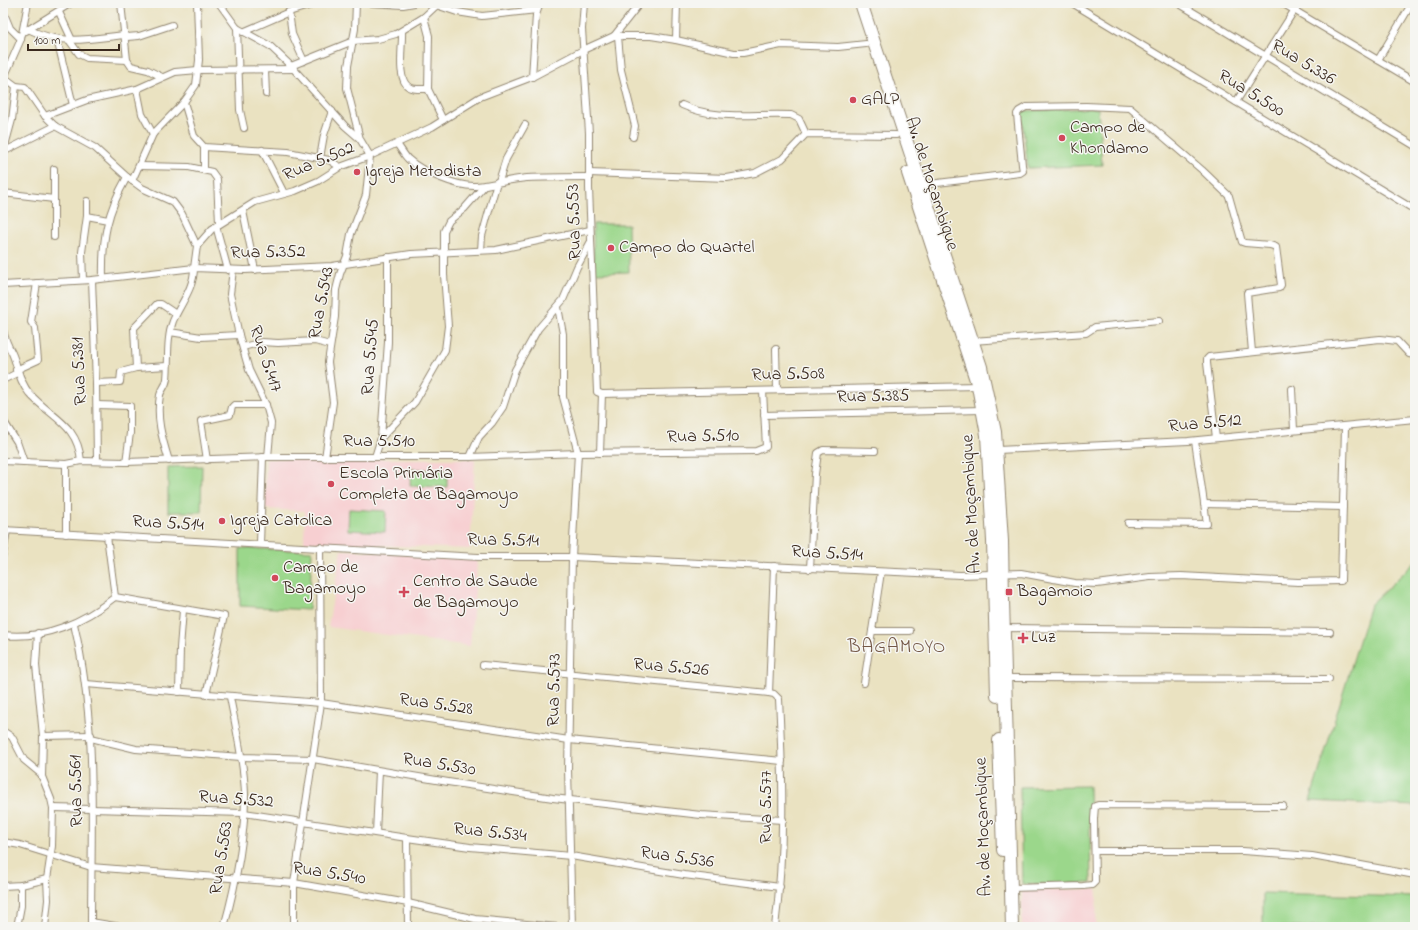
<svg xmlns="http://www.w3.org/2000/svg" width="1418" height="930" viewBox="0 0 1418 930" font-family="'Indie Flower',sans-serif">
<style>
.built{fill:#f7cfd1}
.green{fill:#9bd78b;stroke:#6b8054}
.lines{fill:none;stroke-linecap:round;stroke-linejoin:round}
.street-casing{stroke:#928670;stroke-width:8}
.highway-casing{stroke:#928670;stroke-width:14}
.street{stroke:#fff;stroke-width:6}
.highway{stroke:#fff;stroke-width:12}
.poi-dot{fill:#d1495b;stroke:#f6f6f2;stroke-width:1.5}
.labels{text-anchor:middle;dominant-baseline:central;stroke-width:3;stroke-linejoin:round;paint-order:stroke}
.street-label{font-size:18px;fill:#3b2a1e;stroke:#f6f6f2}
.poi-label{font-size:18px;fill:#3b2a1e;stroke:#f6f6f2;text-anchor:start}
.neighbourhood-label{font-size:19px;letter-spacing:1px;fill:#745847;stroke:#f6f6f2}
</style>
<rect width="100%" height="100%" fill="#f6f6f2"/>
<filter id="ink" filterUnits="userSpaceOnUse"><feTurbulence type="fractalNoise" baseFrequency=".025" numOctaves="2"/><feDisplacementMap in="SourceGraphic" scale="8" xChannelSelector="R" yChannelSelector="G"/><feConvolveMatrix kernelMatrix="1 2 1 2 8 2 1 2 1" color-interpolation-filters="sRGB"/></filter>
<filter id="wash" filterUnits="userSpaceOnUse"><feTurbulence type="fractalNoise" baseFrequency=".012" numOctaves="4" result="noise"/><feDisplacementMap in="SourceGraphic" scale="16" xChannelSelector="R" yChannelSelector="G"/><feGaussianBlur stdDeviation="0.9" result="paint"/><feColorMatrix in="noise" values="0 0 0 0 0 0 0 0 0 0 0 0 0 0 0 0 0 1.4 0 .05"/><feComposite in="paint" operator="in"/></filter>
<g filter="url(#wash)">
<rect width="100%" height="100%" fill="#eae2c1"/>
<g class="built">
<polygon points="266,459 475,459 470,549 304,542 305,511 265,509"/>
<polygon points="341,550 478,557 470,646 328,627"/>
<polygon points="1097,889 1096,927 1022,927 1022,890"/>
</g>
<g class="green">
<polygon points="1098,108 1102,165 1028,168 1021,111"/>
<polygon points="593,224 628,224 629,272 594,273"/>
<polygon points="202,466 201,512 168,512 168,467"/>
<polygon points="411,469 447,470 447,487 410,486"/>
<polygon points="349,509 386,511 385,532 348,530"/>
<polygon points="240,548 312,551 309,610 240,606"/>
<polygon points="1415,562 1415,806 1310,801 1370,605"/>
<polygon points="1089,786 1091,883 1022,884 1020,787"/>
<polygon points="1263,893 1415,897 1415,927 1263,927"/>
</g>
</g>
<g filter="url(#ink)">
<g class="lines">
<defs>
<g id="street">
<polyline points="121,3 127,60 131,66 148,70 162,77"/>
<polyline points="219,3 237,28 270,46 291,66 345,126 360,139 370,156 366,195 351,234 347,256 340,274 336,290 335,317 328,362 333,402 325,458"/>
<polyline points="356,3 355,29 348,66 347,88 360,139"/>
<polyline points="371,3 403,5 414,3"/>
<polyline points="430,3 457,12 482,16 537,10"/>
<polyline points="584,3 582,29 589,133 589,188 597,392 602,394 978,386"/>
<polyline points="1072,3 1415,210"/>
<polyline points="1178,3 1415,146"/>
<polyline points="1282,3 1415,82"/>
<polyline points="3,11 10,28 21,39"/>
<polyline points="59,12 72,40"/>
<polyline points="289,12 292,34 304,61"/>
<polyline points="424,17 429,36 428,89 443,120"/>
<polyline points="237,28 240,110 244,128"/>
<path d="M 28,29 C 62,46 89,39 124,35 L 127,37 L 139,36 L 172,25"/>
<polyline points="26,31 71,3"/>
<path d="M 402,31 C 403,44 396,80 409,87 C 414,90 422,89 428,89"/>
<polyline points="243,32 289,12 318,3"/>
<polyline points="614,36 651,36 676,40 734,53 743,53 781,45 838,47 866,44"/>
<polyline points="618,36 621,70 635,126 633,137"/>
<polyline points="57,39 73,105"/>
<polyline points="69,40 79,54 87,58 127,60"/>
<polyline points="676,40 677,3"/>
<polyline points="1378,60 1412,3"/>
<polyline points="291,66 353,41 378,39 396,34 424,17 439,3"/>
<polyline points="265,70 266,94"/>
<polyline points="532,77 536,15 540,3"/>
<polyline points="5,78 16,86 25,87 45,116 55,126 95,148 127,177 142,188 173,202 182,214 197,246"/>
<polyline points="3,80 21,39 28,3"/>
<polyline points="137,89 142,114 153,134"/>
<polyline points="184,102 194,136 204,147 288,152 329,160 340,167"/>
<polyline points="1236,102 1299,3"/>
<path d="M 682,105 C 716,121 755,113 791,115 L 799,119 L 806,134"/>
<polyline points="45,116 87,100 137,89 175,72 198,70 294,69"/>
<path d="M 397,144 C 401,149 404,155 408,159 C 422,172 457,187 476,186 C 493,185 510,179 527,178 C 548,177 568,177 589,177"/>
<polyline points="204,147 204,169"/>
<polyline points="262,150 284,193"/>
<polyline points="3,152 55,126"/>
<polyline points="3,153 12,120 16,86"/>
<polyline points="320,158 324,135 332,111"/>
<polyline points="140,166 189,167 212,172 217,179 219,223"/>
<polyline points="589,173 727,178 755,173 782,159 806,134 896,135"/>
<polyline points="132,181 153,134 184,102 196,85 199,60 197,3"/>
<polyline points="499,181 506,159 525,125"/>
<polyline points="921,185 1020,173 1023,171 1022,165 1017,114 1019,111 1026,107 1086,106 1130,108 1202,170 1229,196 1242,242 1245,243 1270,245 1276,247 1281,285 1279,288 1247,293 1252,352"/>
<polyline points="3,193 54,199"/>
<polyline points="243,211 255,270"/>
<polyline points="87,216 108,220"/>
<polyline points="216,226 228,270"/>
<polyline points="54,237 54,169"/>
<polyline points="481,250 482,236 497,182"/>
<polyline points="233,270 230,294 239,335 249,370 266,405 271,423 268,457"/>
<path d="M 103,278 C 102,238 107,212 127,177"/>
<polyline points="83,280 82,252 87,216 87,201"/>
<polyline points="92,280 96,383 97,461"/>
<polyline points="3,285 92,280 194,268 197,246 212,229 255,202 295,191 318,181 340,167 370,156 432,127 480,97 532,77 583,50 614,36 640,3"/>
<polyline points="558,307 563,334 563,397 578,453 572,557 568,769 572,927"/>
<path d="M 3,330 C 5,339 8,346 12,353 C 18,367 19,381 29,393 C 51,418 78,424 81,461"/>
<polyline points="170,332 201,337 239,335"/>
<polyline points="972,341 1086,333 1095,327 1159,321"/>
<polyline points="243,347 262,342 278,343 315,341 330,345"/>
<polyline points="776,349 777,390"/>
<polyline points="136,368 134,328 157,304 161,304 176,314"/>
<polyline points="16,370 38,360 35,328 31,322 37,283"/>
<polyline points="3,380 17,373"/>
<polyline points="96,383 120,382 121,372 136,368 167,366"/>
<polyline points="1292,389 1294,430"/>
<polyline points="97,405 130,406 130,433 126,462"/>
<polyline points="764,415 982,410"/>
<polyline points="3,420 17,442 24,462"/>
<polyline points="381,438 415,402 445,350 448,326 444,275 444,231 449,221 464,209 485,185"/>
<polyline points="1216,438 1207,363 1207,359 1209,357 1380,339 1397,341 1409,354 1415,355"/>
<polyline points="998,450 1188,441 1415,419"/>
<polyline points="600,453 602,394"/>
<polyline points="375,457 381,438 388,342 388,257"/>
<polyline points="470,457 479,437 492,423 503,407 515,370 538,329 563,300 577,267 590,243"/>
<polyline points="207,460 201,421 230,415 232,407 234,405 266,405"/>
<polyline points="3,461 66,464 81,461 126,462 268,457 470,457 578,453 756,451 766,447 763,391"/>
<path d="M 169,461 C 162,438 156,419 160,395 C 161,390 166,387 167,379 C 169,360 166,339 173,321 C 181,303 194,288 194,268 L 245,270 L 332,266 L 411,254 L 496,250 L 590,230"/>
<polyline points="1204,504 1343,507"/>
<polyline points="1128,523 1207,524 1195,441"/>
<polyline points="3,530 478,557 572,557 960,575 1021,573 1075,583 1097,584 1150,577 1181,576 1298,582 1341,581 1345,427"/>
<polyline points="66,534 66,464"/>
<polyline points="107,536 115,597"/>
<polyline points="260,544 263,457"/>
<polyline points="3,554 7,530"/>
<polyline points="810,569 815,474 818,453 823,450 875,451"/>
<polyline points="115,597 224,616 206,695"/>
<path d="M 74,624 C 98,726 91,823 91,927"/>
<polyline points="1004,628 1330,632"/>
<polyline points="872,631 910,631"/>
<polyline points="38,633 36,665 43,736 42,777"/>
<path d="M 3,635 C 43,640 84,622 115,597"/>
<path d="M 483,665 L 769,693 L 774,694 L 779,699 C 783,776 785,851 775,927"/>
<polyline points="1005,678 1329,679"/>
<polyline points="864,683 881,572"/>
<polyline points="86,684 321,703 569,740 782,761"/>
<polyline points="179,692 180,648 183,610"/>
<polyline points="769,693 774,566"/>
<polyline points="3,731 12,737 24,760 41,774 51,799 53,808 52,846 47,879 48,900 45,927"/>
<polyline points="43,736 91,735"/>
<polyline points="91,738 136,749 241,757 313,759 448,782 553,798 701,815 783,820"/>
<polyline points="53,808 244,813 407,838 470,847 571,856 684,875 780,887"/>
<polyline points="376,833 379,771"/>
<polyline points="407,838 408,927"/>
<polyline points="3,842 20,845 91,867 294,883 408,903 475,919 558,927"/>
<polyline points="1095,851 1243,851 1312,856 1415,875"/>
<polyline points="3,886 21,885 47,879"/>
<polyline points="1011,888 1083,886 1092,885 1095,882 1094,819 1095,806 1098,805 1283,806"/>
<polyline points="91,922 121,927"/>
<polyline points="17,927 21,906 21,885"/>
<path d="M 224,927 C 236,884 245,839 245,794 C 244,762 236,729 230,697"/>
<polyline points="294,927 294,883 321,703 320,547"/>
</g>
<g id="highway">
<polyline points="861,3 981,367 995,432 1002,541 1003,600 1012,927"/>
<polyline points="908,173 978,386 987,435 993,541 997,696"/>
<polyline points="999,740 1003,850"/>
</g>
</defs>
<use href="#street" class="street-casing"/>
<use href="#highway" class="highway-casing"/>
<use href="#street" class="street"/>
<use href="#highway" class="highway"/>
</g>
</g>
<g class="poi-dot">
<circle cx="853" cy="100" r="4"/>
<circle cx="1062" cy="138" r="4"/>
<circle cx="357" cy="172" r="4"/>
<circle cx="611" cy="248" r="4"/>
<circle cx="331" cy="484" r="4"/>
<circle cx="222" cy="521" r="4"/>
<circle cx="275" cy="578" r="4"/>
<path d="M402 586h4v4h4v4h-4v4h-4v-4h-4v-4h4z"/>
<rect x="1005" y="588" width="8" height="8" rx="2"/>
<path d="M1021 632h4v4h4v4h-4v4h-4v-4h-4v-4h4z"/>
</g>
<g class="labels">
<g class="street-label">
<text transform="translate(1303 63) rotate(31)">Rua 5.336</text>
<text transform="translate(1251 94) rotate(31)">Rua 5.500</text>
<text transform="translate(319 162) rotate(-23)">Rua 5.502</text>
<text transform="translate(931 184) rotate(72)">Av. de Moçambique</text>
<text transform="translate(575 222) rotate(-92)">Rua 5.553</text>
<text transform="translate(268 253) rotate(-1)">Rua 5.352</text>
<text transform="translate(322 303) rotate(-79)">Rua 5.543</text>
<text transform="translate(371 357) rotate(-86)">Rua 5.545</text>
<text transform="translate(265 359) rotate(71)">Rua 5.417</text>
<text transform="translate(80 371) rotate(-93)">Rua 5.381</text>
<text transform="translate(788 375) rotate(-1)">Rua 5.508</text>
<text transform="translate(873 397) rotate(-1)">Rua 5.385</text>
<text transform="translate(1205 424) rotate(-5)">Rua 5.512</text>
<text transform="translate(703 437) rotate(-1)">Rua 5.510</text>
<text x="379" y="442">Rua 5.510</text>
<text transform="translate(972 504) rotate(-93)">Av. de Moçambique</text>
<text transform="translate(168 524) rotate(3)">Rua 5.514</text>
<text transform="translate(503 541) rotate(1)">Rua 5.514</text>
<text transform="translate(827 554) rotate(3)">Rua 5.514</text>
<text transform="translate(671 668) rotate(5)">Rua 5.526</text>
<text transform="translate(555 690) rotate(-89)">Rua 5.573</text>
<text transform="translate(436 705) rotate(8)">Rua 5.528</text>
<text transform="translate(439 765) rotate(9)">Rua 5.530</text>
<text transform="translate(77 791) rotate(-91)">Rua 5.561</text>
<text transform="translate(236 800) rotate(4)">Rua 5.532</text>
<text transform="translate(767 807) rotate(-90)">Rua 5.577</text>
<text transform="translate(984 827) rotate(-92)">Av. de Moçambique</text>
<text transform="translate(490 833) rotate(6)">Rua 5.534</text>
<text transform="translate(222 858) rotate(-81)">Rua 5.563</text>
<text transform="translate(677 858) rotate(8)">Rua 5.536</text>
<text transform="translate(329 874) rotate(9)">Rua 5.540</text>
</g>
<g class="poi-label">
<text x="861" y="100">GALP</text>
<text x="1070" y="128">Campo de<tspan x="1070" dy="21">Khondamo</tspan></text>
<text x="365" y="172">Igreja Metodista</text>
<text x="619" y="248">Campo do Quartel</text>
<text x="339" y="474">Escola Primária<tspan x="339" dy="21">Completa de Bagamoyo</tspan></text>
<text x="230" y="521">Igreja Catolica</text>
<text x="283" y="568">Campo de<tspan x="283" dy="21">Bagamoyo</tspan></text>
<text x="413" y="582">Centro de Saude<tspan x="413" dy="21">de Bagamoyo</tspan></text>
<text x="1017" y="592">Bagamoio</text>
<text x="1031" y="638">Luz</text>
</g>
<g class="neighbourhood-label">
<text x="897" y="647">BAGAMOYO</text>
</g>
</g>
<rect width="1418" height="930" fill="none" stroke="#f6f6f2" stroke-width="16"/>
<path d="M28 44v6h91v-6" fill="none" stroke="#3b2a1e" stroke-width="2"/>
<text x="34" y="44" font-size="12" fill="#3b2a1e" stroke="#f6f6f2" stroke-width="3" paint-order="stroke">100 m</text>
</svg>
